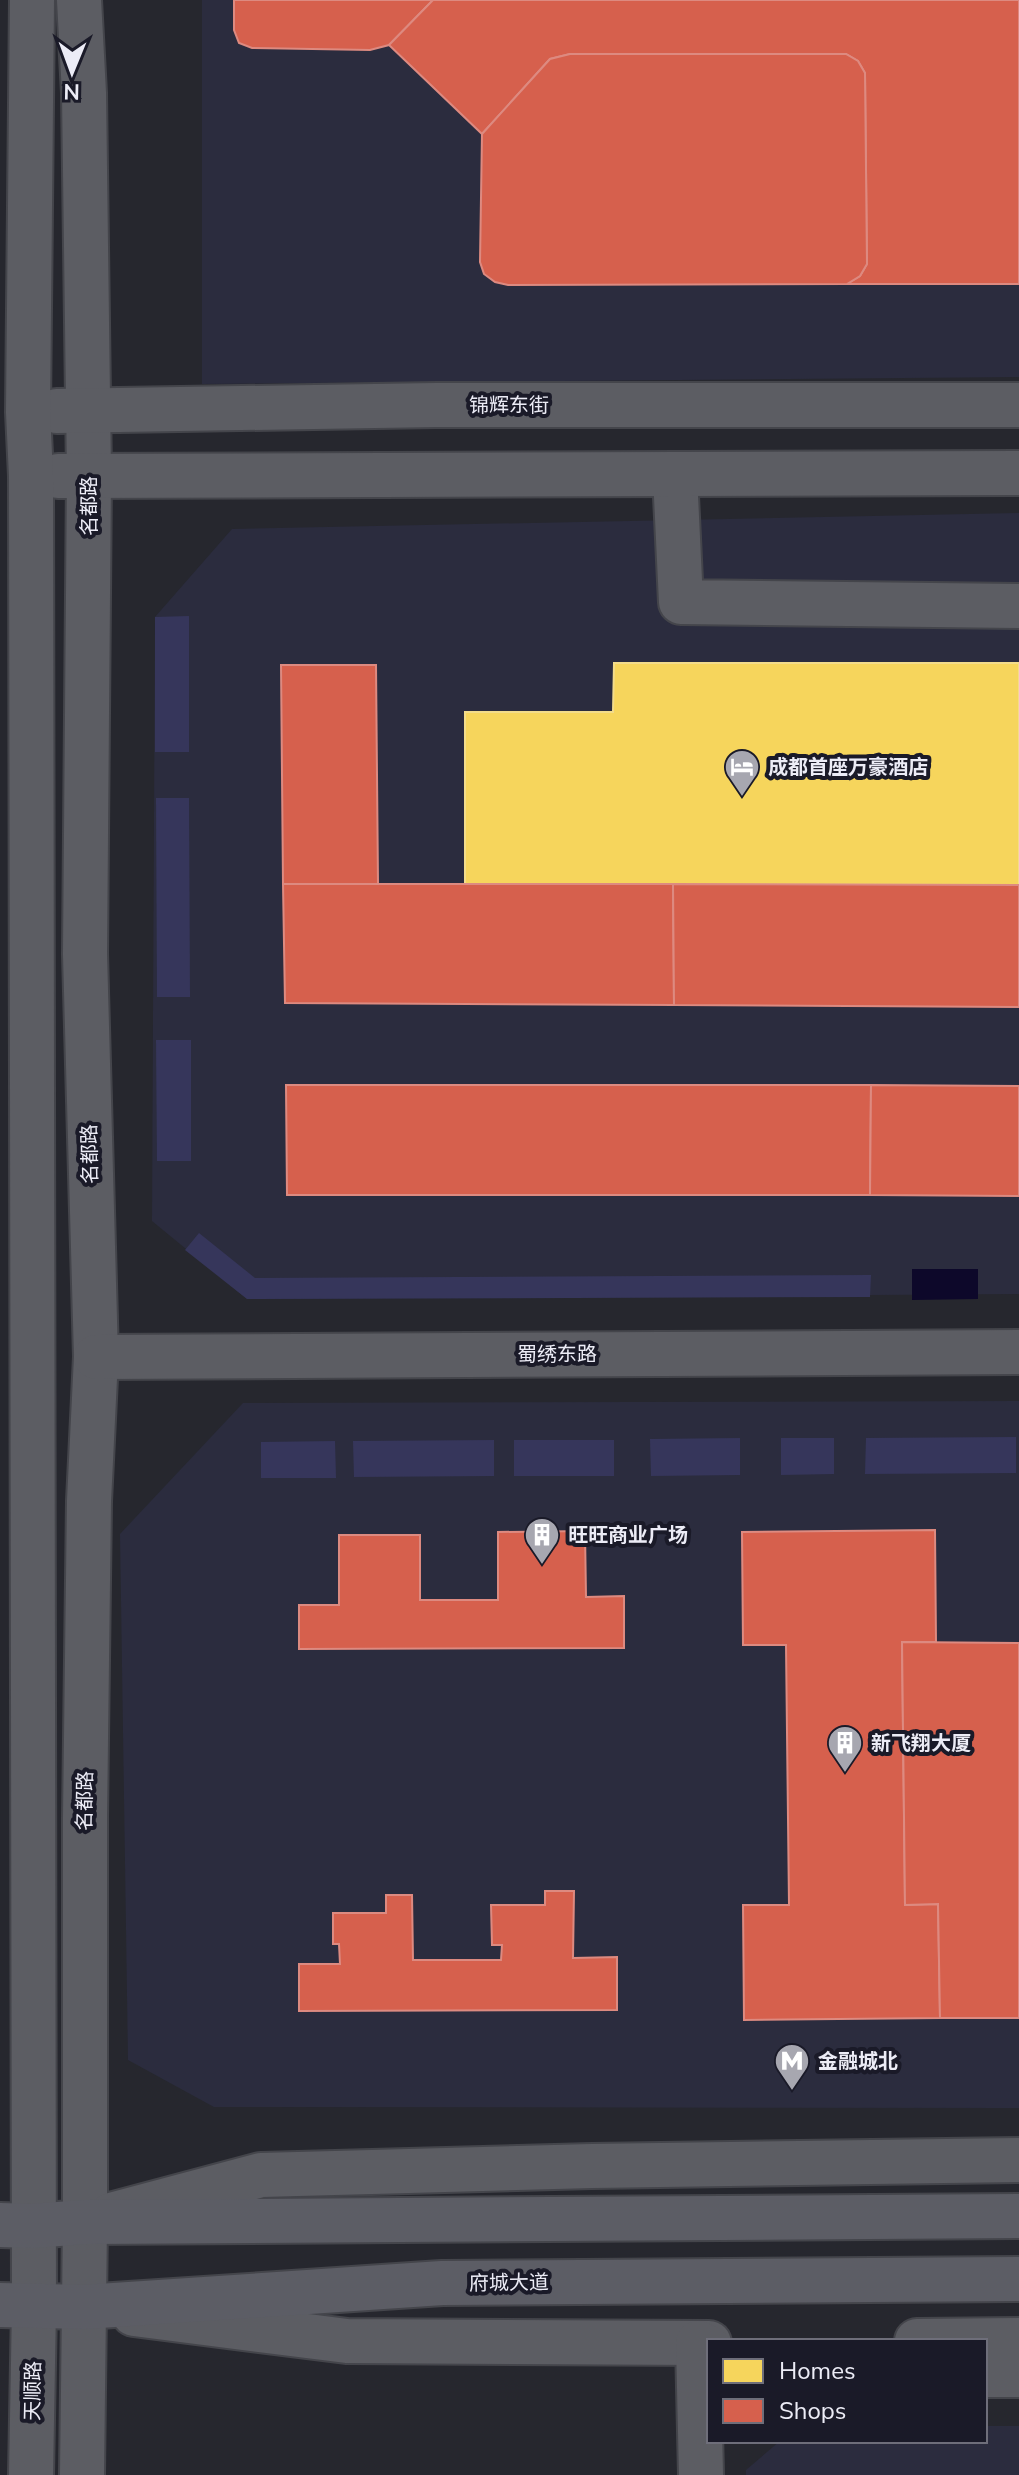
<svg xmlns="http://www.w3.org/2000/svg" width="1019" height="2475" viewBox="0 0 1019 2475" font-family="'Nunito Sans','Noto Sans SC',sans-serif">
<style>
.built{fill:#2b2c3e}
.green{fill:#36365b}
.water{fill:#0d082a}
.homes{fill:#f6d55c;stroke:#f3dc8a;stroke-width:2}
.shops{fill:#d6604d;stroke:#dd8a80;stroke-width:2}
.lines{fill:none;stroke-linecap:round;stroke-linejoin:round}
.minor-casing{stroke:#44454b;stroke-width:48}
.major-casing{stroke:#44454b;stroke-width:48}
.minor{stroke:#5c5d63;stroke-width:44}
.major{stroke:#5c5d65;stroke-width:44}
.labels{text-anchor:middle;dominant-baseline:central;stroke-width:8;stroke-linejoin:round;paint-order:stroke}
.street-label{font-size:20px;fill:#ececf6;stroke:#1a1a28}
.poi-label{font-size:20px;font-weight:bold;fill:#ececf6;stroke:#1a1a28;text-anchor:start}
</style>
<rect width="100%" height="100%" fill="#26272e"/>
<g class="built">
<polygon points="202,0 1019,0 1019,377 202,384"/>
<polygon points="1019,513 1019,1294 247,1299 152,1221 155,617 232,529"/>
<polygon points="1019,1401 1019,2108 214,2107 128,2060 120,1534 243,1403"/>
<polygon points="985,2426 1019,2426 1019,2475 746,2475 746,2470 780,2441 985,2441"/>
</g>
<g class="green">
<polygon points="189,616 189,752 155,752 155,617"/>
<polygon points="156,798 189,798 190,997 157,997"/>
<polygon points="156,1040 191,1040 191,1161 157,1161"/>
<polygon points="199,1233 255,1278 871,1275 870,1297 247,1299 185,1250"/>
<polygon points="1016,1437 1016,1473 865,1474 866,1438"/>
<polygon points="740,1438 740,1475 651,1476 650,1439"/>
<polygon points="781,1438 834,1438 834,1474 781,1475"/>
<polygon points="494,1440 494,1476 354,1477 353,1441"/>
<rect x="514" y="1440" width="100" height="36"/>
<polygon points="335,1441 336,1478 261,1478 261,1442"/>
</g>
<polygon class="water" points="912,1269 978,1269 978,1299 912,1300"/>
<polygon class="homes" points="614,663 1019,663 1019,885 465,884 465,712 613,712"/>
<g class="shops">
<polygon points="234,0 433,0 389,45 370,50 252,48 239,43 234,30"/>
<polygon points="433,0 1019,0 1019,284 847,284 860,276 867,264 865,73 858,61 846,54 570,54 550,59 482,134 389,45"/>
<polygon points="570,54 846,54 858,61 865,73 867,264 860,276 847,284 508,285 495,282 484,274 480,262 482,134 550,59"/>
<polygon points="281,665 376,665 378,884 283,884"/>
<polygon points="283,884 673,884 674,1005 285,1003"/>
<polygon points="673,884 1019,885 1019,1007 674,1005"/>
<polygon points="286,1085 871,1085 870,1195 287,1195"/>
<polygon points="871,1085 1019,1086 1019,1196 870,1195"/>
<polygon points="935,1530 936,1642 902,1642 905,1905 938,1904 940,2018 744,2020 743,1905 789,1905 786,1645 743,1645 742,1532"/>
<polygon points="585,1531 586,1597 624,1596 624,1648 299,1649 299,1605 339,1605 339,1535 420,1535 420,1600 498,1600 498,1532"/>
<polygon points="902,1642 1019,1643 1019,2018 940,2018 938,1904 905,1905"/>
<polygon points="545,1891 574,1891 573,1958 617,1957 617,2010 299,2011 299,1964 340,1964 339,1944 333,1944 333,1913 386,1913 386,1895 412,1895 413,1960 501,1960 502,1945 492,1945 491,1905 545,1905"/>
</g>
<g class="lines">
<defs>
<g id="minor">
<polyline points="79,0 84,93 89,475 85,954 96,1357 89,1501 85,1818 85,2222 82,2475"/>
<polyline points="57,411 436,405 1019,405"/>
<polyline points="675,475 681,602 1019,606"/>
<polyline points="58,476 1019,473"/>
<polyline points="96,1357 1019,1352"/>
<polyline points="111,2215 261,2175 592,2166 1019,2160"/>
<polyline points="134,2314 347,2341 709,2343"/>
<polyline points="917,2341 1019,2340"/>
<polyline points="985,2375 1019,2375"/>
<polyline points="31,2475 34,2307 31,476 28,412 32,0"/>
<polyline points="701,2475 698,2343 709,2348"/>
</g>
<g id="major">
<polyline points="0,2225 32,2226 85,2222 1019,2216"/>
<polyline points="0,2305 84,2307 442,2283 1019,2279"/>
</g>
</defs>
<use href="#minor" class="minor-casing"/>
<use href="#major" class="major-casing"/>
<use href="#minor" class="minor"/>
<use href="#major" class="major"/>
</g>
<defs>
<symbol id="hotel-pin" viewBox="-11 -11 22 30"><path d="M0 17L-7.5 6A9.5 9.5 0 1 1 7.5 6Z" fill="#a7a7b0" stroke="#1a1a28"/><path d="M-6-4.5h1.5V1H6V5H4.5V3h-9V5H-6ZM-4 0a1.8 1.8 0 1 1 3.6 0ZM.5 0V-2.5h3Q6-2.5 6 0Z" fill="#fff"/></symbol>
<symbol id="building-pin" viewBox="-11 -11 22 30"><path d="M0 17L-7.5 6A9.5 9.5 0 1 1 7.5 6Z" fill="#a7a7b0" stroke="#1a1a28"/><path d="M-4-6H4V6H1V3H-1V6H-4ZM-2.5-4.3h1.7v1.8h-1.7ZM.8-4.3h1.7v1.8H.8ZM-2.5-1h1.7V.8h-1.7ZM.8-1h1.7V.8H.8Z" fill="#fff"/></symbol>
<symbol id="metro-pin" viewBox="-11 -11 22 30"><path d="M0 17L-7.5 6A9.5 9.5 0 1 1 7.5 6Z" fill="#a7a7b0" stroke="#1a1a28"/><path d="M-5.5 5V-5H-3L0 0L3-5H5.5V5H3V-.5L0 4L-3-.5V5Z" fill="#fff"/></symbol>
</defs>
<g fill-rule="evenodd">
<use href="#hotel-pin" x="722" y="747" width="40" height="54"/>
<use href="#building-pin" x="522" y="1515" width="40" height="54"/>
<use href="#building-pin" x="825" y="1723" width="40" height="54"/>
<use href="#metro-pin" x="772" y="2041" width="40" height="54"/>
</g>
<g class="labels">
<g class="street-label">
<text x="509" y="405">锦辉东街</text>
<text transform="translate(89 506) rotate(-90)">名都路</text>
<text transform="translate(90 1154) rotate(-91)">名都路</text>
<text x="557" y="1354">蜀绣东路</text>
<text transform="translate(85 1801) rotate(-89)">名都路</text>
<text transform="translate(509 2283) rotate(-1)">府城大道</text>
<text transform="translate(33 2391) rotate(-89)">天顺路</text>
</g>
<g class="poi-label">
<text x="768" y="767">成都首座万豪酒店</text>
<text x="568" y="1535">旺旺商业广场</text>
<text x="871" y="1743">新飞翔大厦</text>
<text x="818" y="2061">金融城北</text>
</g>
</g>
<rect x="707" y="2339" width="280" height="104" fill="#1a1a28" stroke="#6e6e7a" stroke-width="2"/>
<rect x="723" y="2359" width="40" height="24" fill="#f6d55c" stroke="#6e6e7a" stroke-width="2"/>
<text x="779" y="2379" font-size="24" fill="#ececf6">Homes</text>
<rect x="723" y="2399" width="40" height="24" fill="#d6604d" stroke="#6e6e7a" stroke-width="2"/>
<text x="779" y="2419" font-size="24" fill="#ececf6">Shops</text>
<g transform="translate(72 72) rotate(181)" stroke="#1a1a28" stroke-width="6" paint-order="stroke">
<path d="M0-6L14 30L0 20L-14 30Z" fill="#ececf6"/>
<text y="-12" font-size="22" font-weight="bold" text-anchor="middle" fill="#ececf6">N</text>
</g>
</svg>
